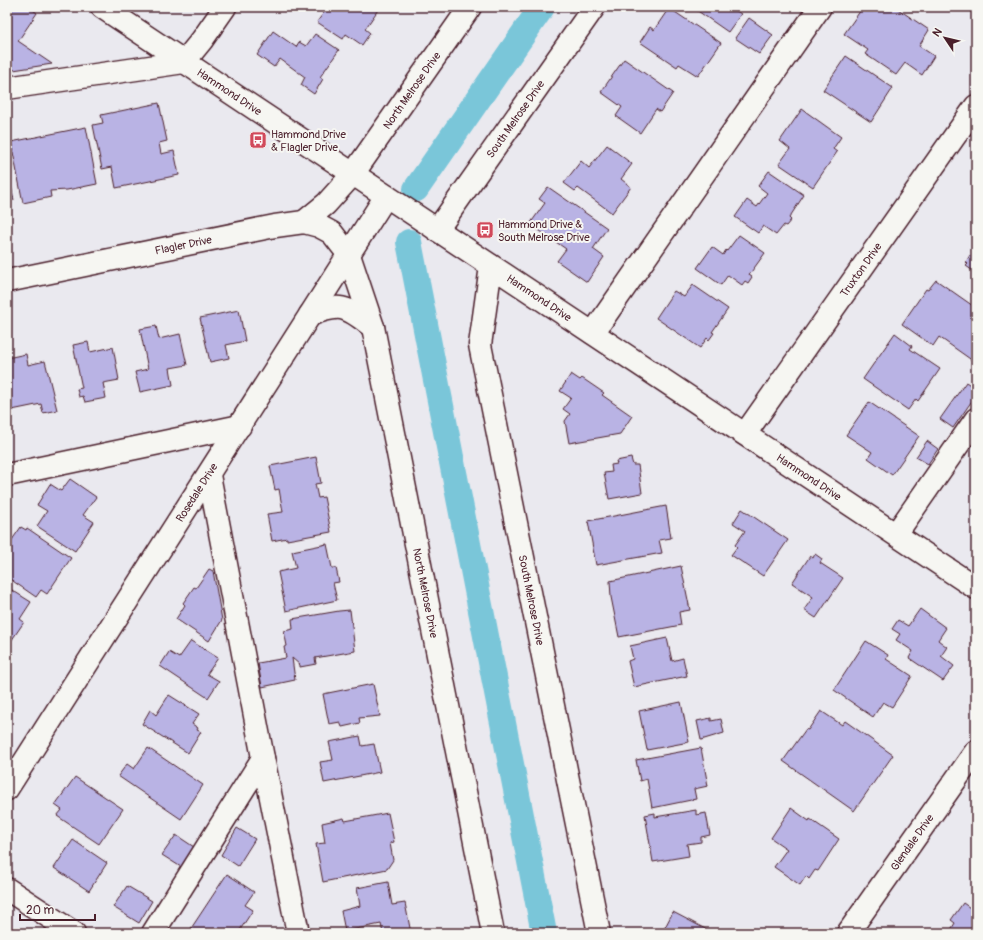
<svg xmlns="http://www.w3.org/2000/svg" width="983" height="940" viewBox="0 0 983 940" font-family="Pangolin,sans-serif">
<style>
.lines{fill:none;stroke-linecap:round;stroke-linejoin:round}
.canal{stroke:#7ac6d9;stroke-width:26}
.building{fill:#b9b3e4;stroke:#4a1f2b}
.minor-casing{stroke:#4a1f2b;stroke-width:25}
.minor{stroke:#f6f6f2;stroke-width:22}
.labels{text-anchor:middle;dominant-baseline:central;stroke-width:4;stroke-linejoin:round;paint-order:stroke}
.street-label{font-size:11px;fill:#4a1f2b;stroke:#f6f6f2}
.poi-label{font-size:11px;fill:#4a1f2b;stroke:#f6f6f2;text-anchor:start}
</style>
<rect width="100%" height="100%" fill="#eae9ef"/>
<filter id="ink" filterUnits="userSpaceOnUse"><feTurbulence type="fractalNoise" baseFrequency=".025" numOctaves="2"/><feDisplacementMap in="SourceGraphic" scale="8" xChannelSelector="R" yChannelSelector="G"/><feConvolveMatrix kernelMatrix="1 2 1 2 8 2 1 2 1" color-interpolation-filters="sRGB"/></filter>
<g filter="url(#ink)">
<g class="lines">
<g class="canal">
<polyline points="416,189 542,7"/>
<polyline points="409,242 544,933"/>
</g>
</g>
<g class="building">
<polygon points="7,7 29,7 37,13 18,41 52,64 7,71"/>
<polygon points="328,7 380,7 365,29 370,33 362,45 346,34 343,39 317,22"/>
<polygon points="692,7 731,7 741,14 728,32"/>
<polygon points="863,7 895,7 929,30 919,46 934,56 922,75 905,63 896,75 865,54 868,50 844,34"/>
<polygon points="669,8 721,43 698,76 679,64 677,67 640,42 650,27 654,30"/>
<polygon points="749,18 773,35 759,54 735,38"/>
<polygon points="273,31 296,47 299,42 306,46 315,34 339,50 320,77 323,79 314,94 301,85 305,77 280,59 274,67 257,55"/>
<polygon points="846,56 893,88 871,122 823,90"/>
<polygon points="624,59 673,93 660,112 656,109 640,133 616,116 622,107 601,92"/>
<polygon points="159,103 167,141 159,143 161,154 174,151 179,175 116,188 112,167 102,169 93,125 103,123 101,115"/>
<polygon points="802,109 841,137 833,149 837,152 813,187 779,164 790,149 780,141"/>
<polygon points="86,127 97,184 67,190 50,191 51,197 23,203 11,142"/>
<polygon points="607,145 632,164 621,179 631,187 612,213 578,188 575,191 564,183 581,161 589,168"/>
<polygon points="7,166 14,200 7,201"/>
<polygon points="769,171 804,195 789,218 791,220 786,226 784,225 776,235 763,226 758,233 735,217 747,200 757,207 767,193 758,186"/>
<polygon points="548,187 607,228 593,249 604,257 587,282 557,261 566,249 530,224 545,203 539,199"/>
<polygon points="739,235 765,253 749,275 752,277 748,283 745,281 742,285 728,275 721,285 697,268 712,247 723,255 726,250 727,251"/>
<polygon points="976,252 976,273 966,266 968,264 966,262 970,255 972,257"/>
<polygon points="936,280 976,308 976,356 973,361 939,337 933,346 902,324 926,289 928,290"/>
<polygon points="693,285 728,309 712,332 714,333 709,340 707,338 700,348 656,318 674,291 684,297"/>
<polygon points="239,310 245,341 226,345 229,358 210,362 200,318"/>
<polygon points="156,326 159,339 180,334 187,365 170,368 173,385 140,392 135,372 148,369 140,329"/>
<polygon points="895,333 912,346 910,349 940,369 918,401 916,399 908,410 863,379"/>
<polygon points="88,342 90,352 113,347 119,380 103,383 106,398 85,402 83,396 79,397 77,389 82,388 73,345"/>
<polygon points="26,354 28,365 45,361 57,410 43,413 41,404 7,411 7,377 10,377 7,358"/>
<polygon points="571,374 580,380 582,378 604,393 602,395 632,416 620,434 569,443 565,421 570,414 563,409 571,398 560,391"/>
<polygon points="966,382 976,389 976,395 953,428 940,419"/>
<polygon points="869,402 919,436 892,475 868,458 872,452 846,435"/>
<polygon points="927,441 938,449 928,464 916,457"/>
<polygon points="316,457 321,483 315,484 318,498 324,497 331,532 287,540 287,538 272,541 267,514 283,512 279,489 275,490 270,466"/>
<polygon points="631,458 633,465 638,465 642,493 609,499 604,473 612,472 611,465 617,464 616,461"/>
<polygon points="70,479 96,497 83,515 94,522 75,551 37,526 47,511 37,505 50,484 61,491"/>
<polygon points="666,506 671,538 659,540 662,553 596,565 588,521"/>
<polygon points="742,509 788,540 763,576 731,555 737,547 735,545 745,531 733,523"/>
<polygon points="21,527 26,530 27,528 71,558 47,594 41,590 36,597 7,577 7,547"/>
<polygon points="327,544 332,568 336,568 339,582 333,583 337,600 286,611 278,572 296,568 292,551"/>
<polygon points="815,554 822,559 820,563 843,578 816,618 804,610 813,597 792,583 810,556 813,558"/>
<polygon points="681,566 690,610 679,612 681,625 619,637 611,597 610,581"/>
<polygon points="209,569 213,571 222,620 209,641 176,619 185,605 183,603 194,587 196,588"/>
<polygon points="7,587 31,602 20,619 24,622 7,647"/>
<polygon points="920,609 946,628 938,640 947,647 941,656 954,666 943,681 909,658 913,651 896,640 900,634 892,629 898,620 908,626"/>
<polygon points="350,610 355,651 315,658 316,664 300,667 300,665 292,658 295,680 262,687 258,663 286,658 284,647 287,646 284,631 293,629 292,619 339,611"/>
<polygon points="667,638 672,661 683,658 687,676 634,687 628,661 633,659 630,646"/>
<polygon points="191,641 218,658 207,674 219,681 208,698 160,666 169,652 179,658"/>
<polygon points="866,641 888,655 886,659 912,676 892,707 883,702 873,717 834,690"/>
<polygon points="373,684 380,716 359,718 360,723 342,727 340,722 329,724 323,694"/>
<polygon points="169,695 199,714 192,724 198,728 197,730 201,732 188,753 142,724 150,710 156,715"/>
<polygon points="681,702 689,742 647,750 639,711"/>
<polygon points="821,711 842,725 845,721 893,755 854,811 783,761 806,729 808,730"/>
<polygon points="711,718 711,721 721,719 724,733 701,740 697,721"/>
<polygon points="360,736 362,746 374,744 380,772 324,783 320,762 333,760 329,742"/>
<polygon points="148,748 203,785 181,819 118,776 127,764 134,769"/>
<polygon points="701,748 708,786 694,789 696,799 652,808 647,779 640,781 636,760"/>
<polygon points="75,777 123,809 99,844 57,816 62,810 55,805"/>
<polygon points="791,808 809,821 810,819 839,839 818,871 815,870 809,879 806,876 800,885 774,867 787,849 771,838"/>
<polygon points="696,810 696,815 706,813 710,835 701,837 701,842 687,844 689,856 653,862 645,815 655,813 655,817"/>
<polygon points="388,813 394,842 390,843 393,860 387,869 323,882 316,844 325,843 322,823 344,818 345,821"/>
<polygon points="237,828 255,839 238,866 221,855"/>
<polygon points="176,835 194,847 181,867 162,855"/>
<polygon points="73,840 107,863 89,891 54,868"/>
<polygon points="227,874 254,892 245,905 253,910 238,933 188,933"/>
<polygon points="388,882 392,905 405,903 411,933 383,933 381,924 345,931 341,911 360,906 357,888"/>
<polygon points="127,886 152,901 139,923 113,907"/>
<polygon points="963,903 976,912 976,933 949,933 955,923 951,920"/>
<polygon points="673,912 713,933 662,933"/>
</g>
<g class="lines">
<defs>
<g id="minor">
<path id="s1" d="M 102,7 L 976,588"/>
<polyline points="7,88 184,62 202,40 225,7"/>
<path id="s2" d="M 304,222 L 326,204 L 353,174 L 470,7"/>
<path id="s3" d="M 437,230 L 594,7"/>
<path id="s4" d="M 491,266 L 480,345 L 599,933"/>
<path id="s5" d="M 7,281 L 275,226 L 304,222 L 319,226 L 332,233 L 349,255 L 373,327 L 493,933"/>
<path d="M 310,315 C 343,302 346,307 373,327"/>
<polyline points="593,333 820,7"/>
<path id="s6" d="M 745,434 L 976,106"/>
<polyline points="7,475 240,426"/>
<polyline points="209,475 263,758 298,933"/>
<polyline points="896,534 976,419"/>
<path id="s7" d="M 7,789 L 386,196"/>
<polyline points="7,889 74,933"/>
<polyline points="153,933 263,758"/>
<path id="s8" d="M 848,933 L 976,751"/>
</g>
</defs>
<use href="#minor" class="minor-casing"/>
<use href="#minor" class="minor"/>
</g>
</g>
<defs>
<symbol id="bus-square" viewBox="-11 -11 22 22"><rect x="-9" y="-9" width="18" height="18" rx="4" fill="#d1495b" stroke="#f6f6f2"/><path d="M-5-6H5V4H4V6H2V4H-2V6H-4V4H-5ZM-3.5-4V0h7V-4ZM-3.5 1.2v1.5H-2V1.2ZM2 1.2v1.5H3.5V1.2Z" fill="#fff"/></symbol>
</defs>
<g fill-rule="evenodd">
<use href="#bus-square" x="248" y="130" width="20" height="20"/>
<use href="#bus-square" x="475" y="220" width="20" height="20"/>
</g>
<g class="labels">
<g class="street-label">
<text stroke="none"><textPath href="#s2" startOffset="171">North Melrose Drive</textPath></text>
<text stroke="none"><textPath href="#s1" startOffset="153">Hammond Drive</textPath></text>
<text stroke="none"><textPath href="#s3" startOffset="136">South Melrose Drive</textPath></text>
<text stroke="none"><textPath href="#s5" startOffset="180">Flagler Drive</textPath></text>
<text stroke="none"><textPath href="#s6" startOffset="201">Truxton Drive</textPath></text>
<text stroke="none"><textPath href="#s1" startOffset="525">Hammond Drive</textPath></text>
<text stroke="none"><textPath href="#s1" startOffset="849">Hammond Drive</textPath></text>
<text stroke="none"><textPath href="#s7" startOffset="352">Rosedale Drive</textPath></text>
<text stroke="none"><textPath href="#s5" startOffset="708">North Melrose Drive</textPath></text>
<text stroke="none"><textPath href="#s4" startOffset="340">South Melrose Drive</textPath></text>
<text stroke="none"><textPath href="#s8" startOffset="111">Glendale Drive</textPath></text>
</g>
<g class="poi-label">
<text x="271" y="134">Hammond Drive<tspan x="271" dy="13">&amp; Flagler Drive</tspan></text>
<text x="498" y="224">Hammond Drive &amp;<tspan x="498" dy="13">South Melrose Drive</tspan></text>
</g>
</g>
<rect width="983" height="940" fill="none" stroke="#f6f6f2" stroke-width="24"/>
<rect x="12" y="12" width="959" height="916" fill="none" stroke="#4a1f2b" stroke-width="1.5" filter="url(#ink)"/>
<g transform="translate(945 38) rotate(305)" stroke="#f6f6f2" stroke-width="3" paint-order="stroke">
<path d="M0-3L7 15L0 10L-7 15Z" fill="#4a1f2b"/>
<text y="-6" font-size="11" font-weight="bold" text-anchor="middle" fill="#4a1f2b">N</text>
</g>
<path d="M20 914v6h75v-6" fill="none" stroke="#4a1f2b" stroke-width="2"/>
<text x="26" y="914" font-size="12" fill="#4a1f2b" stroke="#f6f6f2" stroke-width="3" paint-order="stroke">20 m</text>
</svg>
